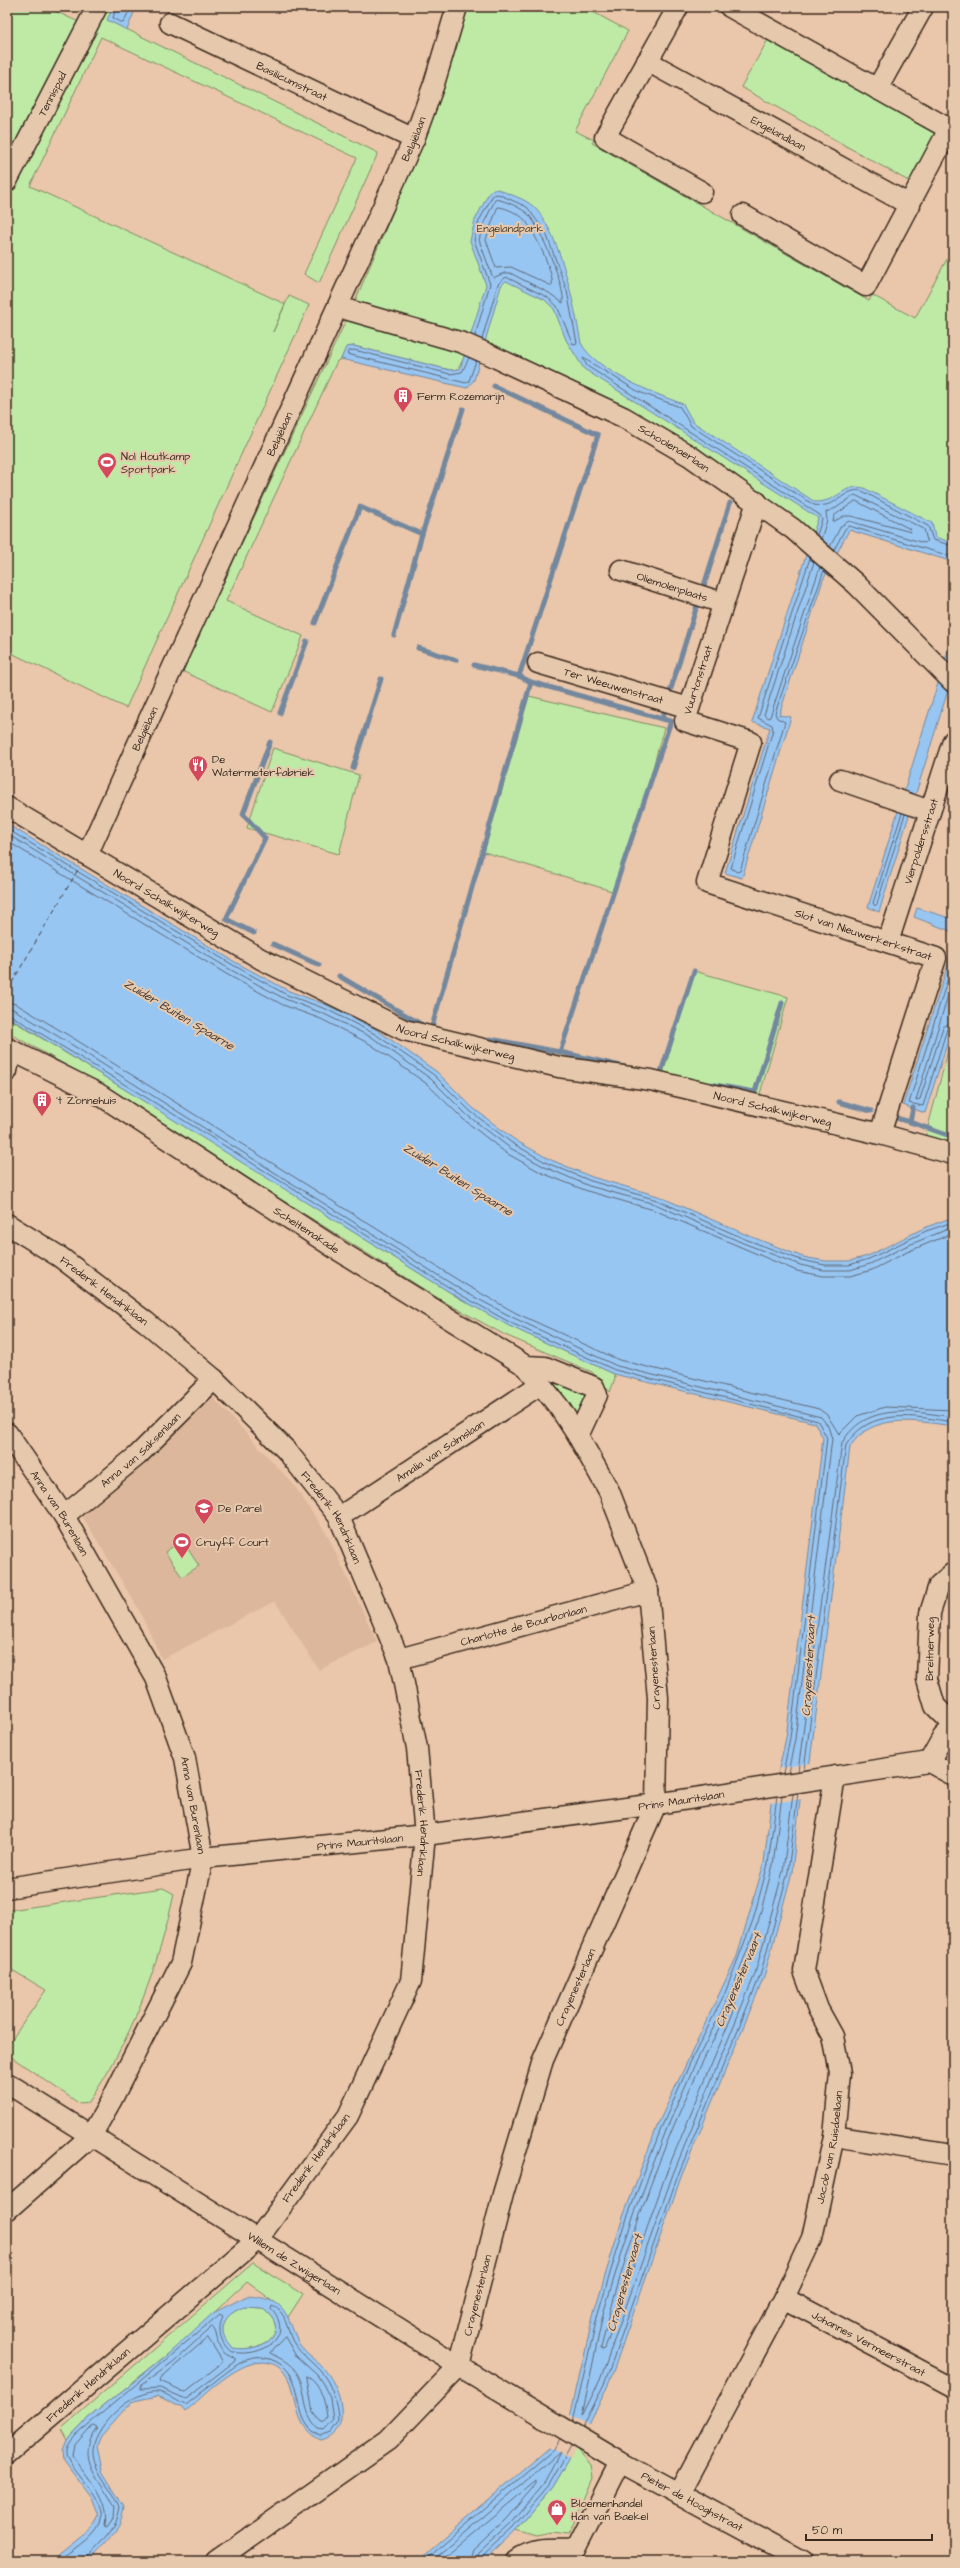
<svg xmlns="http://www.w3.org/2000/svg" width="960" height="2568" viewBox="0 0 960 2568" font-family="'Architects Daughter',sans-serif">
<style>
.built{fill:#ddb79b}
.green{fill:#bfeaa6;stroke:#7d8a62}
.water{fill:#98c6f3;stroke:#73889e;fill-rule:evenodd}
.pier{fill:#eac6aa}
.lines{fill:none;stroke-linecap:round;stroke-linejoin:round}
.shore{stroke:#606873;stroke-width:1}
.stream{stroke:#73889e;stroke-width:5}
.ferry{stroke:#443a33;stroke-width:1;stroke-dasharray:5 4;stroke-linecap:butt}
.minor-casing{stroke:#3b2a1e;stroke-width:23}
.minor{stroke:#e6c8ad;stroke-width:20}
.labels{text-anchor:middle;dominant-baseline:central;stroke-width:4;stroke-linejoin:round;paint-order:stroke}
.street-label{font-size:11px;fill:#3b2a1e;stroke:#e6c8ad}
.park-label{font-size:11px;fill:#483d2c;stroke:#e6c8ad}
.poi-label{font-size:11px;fill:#3b2a1e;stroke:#e6c8ad;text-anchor:start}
.water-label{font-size:12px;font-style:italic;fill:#443a33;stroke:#e6c8ad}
</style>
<rect width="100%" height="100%" fill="#eac6aa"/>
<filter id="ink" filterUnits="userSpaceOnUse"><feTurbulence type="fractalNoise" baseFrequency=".025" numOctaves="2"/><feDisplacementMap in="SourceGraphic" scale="8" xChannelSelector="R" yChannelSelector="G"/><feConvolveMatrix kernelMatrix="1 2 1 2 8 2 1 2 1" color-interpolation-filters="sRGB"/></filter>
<g filter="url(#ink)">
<polygon class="built" points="211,1395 293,1484 328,1536 377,1642 319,1670 275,1601 162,1659 138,1608 81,1514"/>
<g class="green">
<polygon points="7,7 46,7 83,24 96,7 113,7 108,20 378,153 319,283 304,274 357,158 101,37 30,186 285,304 273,332 289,296 309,305 126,708 7,651"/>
<polygon points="467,7 584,7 628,31 575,131 594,140 592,143 869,301 872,295 915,318 953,248 953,560 849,529 836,549 735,476 613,401 472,335 464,358 457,370 450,370 354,346 347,347 341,359 337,361 226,601 303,636 272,712 182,671 356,299 428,129"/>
<polygon points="769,38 935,134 936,141 912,183 741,87"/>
<polygon points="529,696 664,728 630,850 612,891 484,852"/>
<polygon points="273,748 359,775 339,854 247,828"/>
<polygon points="694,971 788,997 759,1097 661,1080"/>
<polygon points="7,1017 196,1133 459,1298 510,1326 614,1374 615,1378 610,1392 592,1372 505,1335 441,1300 85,1076 7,1032"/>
<polygon points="953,1032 953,1146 925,1138"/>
<polygon points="552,1379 592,1393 580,1418 551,1382"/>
<polygon points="182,1540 199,1566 182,1577 165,1552"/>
<path d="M 163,1888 L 174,1894 C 158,1967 131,2042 88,2103 L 80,2104 L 7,2054 L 7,2041 L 10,2042 L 46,1990 L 7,1967 L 7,1915 L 10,1910 Z"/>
<polygon points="253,2263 303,2294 288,2317 277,2304 247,2282 179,2345 87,2419 67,2440 61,2429"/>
<path d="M 245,2307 L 262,2308 C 295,2333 261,2353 232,2348 C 214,2331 224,2313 245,2307 Z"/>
<polygon points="576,2447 590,2465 592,2478 568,2535 551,2533 536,2536 516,2530 553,2487"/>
</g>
<g class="water">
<polygon points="113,7 136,7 127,30 107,20"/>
<path d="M 498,189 C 508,194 520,197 529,203 C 559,223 575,309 581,343 C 596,371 653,393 683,404 L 693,422 L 815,502 C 840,502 842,483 864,488 L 932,523 L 935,537 L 953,543 L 953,562 L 849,530 L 823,580 L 779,715 L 791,717 L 742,878 L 725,873 L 770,728 L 752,722 L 818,518 L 584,369 L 566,340 L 554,309 L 545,300 L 506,281 L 501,286 L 474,380 L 467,388 L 341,359 L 346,347 L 354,346 L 450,370 L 460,369 L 486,285 L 470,241 L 475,220 L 490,191 Z"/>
<polygon points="953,635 953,674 879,912 868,907"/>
<path d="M 7,824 L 235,962 L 289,991 L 327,1005 L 377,1030 L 437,1072 L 473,1108 L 515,1140 L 549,1159 L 592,1177 L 658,1196 L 747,1235 L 803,1257 L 825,1261 L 849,1261 L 868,1256 L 924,1228 L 953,1217 L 953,1426 C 917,1421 871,1412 850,1447 L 810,1761 L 800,1800 L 792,1872 L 764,1977 L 681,2177 L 609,2383 L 588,2427 L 553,2487 L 516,2530 L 483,2561 L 417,2561 L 550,2447 L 570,2417 L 594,2312 L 623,2217 L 658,2124 L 737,1956 L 764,1863 L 771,1803 L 786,1738 L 823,1438 L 815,1423 L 614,1374 L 509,1326 L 459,1298 L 7,1016 Z"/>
<polygon points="917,908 953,919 953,932 914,917"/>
<polygon points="953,949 953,1025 925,1113 903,1105"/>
<path d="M 247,2296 C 258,2297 270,2298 279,2305 C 292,2317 292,2335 302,2348 C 308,2357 318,2361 324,2369 C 341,2388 354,2432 321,2440 C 296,2429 298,2405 291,2383 C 289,2377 285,2373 281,2369 C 252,2344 206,2394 185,2412 L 182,2408 L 158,2396 L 143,2399 L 134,2401 L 123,2411 L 101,2436 L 97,2445 L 102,2471 L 124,2507 C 121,2530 105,2545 89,2561 L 53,2561 L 90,2531 L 98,2516 L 90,2496 L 64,2461 L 63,2450 L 67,2440 L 87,2419 L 167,2355 L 213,2313 ZM 245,2307 L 262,2308 C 295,2333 261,2353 233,2348 C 214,2331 224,2313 245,2307 Z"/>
</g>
<g class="pier">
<polygon points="811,1763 803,1799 770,1803 779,1768"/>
<polygon points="569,2414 591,2426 571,2459 548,2447"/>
</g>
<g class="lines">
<g class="shore">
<polyline points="116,7 113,18 123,23 131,7"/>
<path d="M 496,199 C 506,201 522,208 529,215 C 540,227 566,288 563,303 L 549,293 L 510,273 L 504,273 L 493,278 L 479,240 L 484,223 Z"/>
<path d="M 498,207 C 505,207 520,214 525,220 C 534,231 555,274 552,286 L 511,267 L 496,268 L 486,240 Z"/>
<polyline points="475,336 490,284 474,240 479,221 493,195 498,194 527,207 546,233 567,291 577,343 573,344 557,306 547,297 506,277 498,284 482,339"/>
<polyline points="469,358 462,372 450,374 354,350 349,351 347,354 466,383 469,381 476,361"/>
<polygon points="856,501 910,529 911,532 851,516 844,516 833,522 834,516"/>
<path d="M 817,535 L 822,519 L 820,515 L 587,366 L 583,358 L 639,392 L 680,407 L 691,426 L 814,505 C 839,509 843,487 862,491 L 928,526 L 933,540 L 953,546"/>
<polyline points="821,539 827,520 826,512 836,508 855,495 924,529 927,541 924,543 849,521 841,526 830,547"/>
<polyline points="834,550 845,529 849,526 953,557"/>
<polyline points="810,558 758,718 772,725 773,730 731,868 737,872 740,871 785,722 777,718 775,713 824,570"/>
<polyline points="814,562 764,715 768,718 770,717 820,567"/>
<polyline points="902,813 873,903 875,906 877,904 905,814"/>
<polyline points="7,829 233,965 287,995 326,1009 375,1034 434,1075 470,1111 512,1143 547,1163 591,1181 657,1200 745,1239 801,1260 825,1265 849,1265 869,1259 926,1231 953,1222"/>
<polyline points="7,834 231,970 285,999 324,1014 373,1038 431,1079 467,1115 510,1148 545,1167 589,1186 655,1204 743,1243 800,1265 824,1270 850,1270 870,1264 904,1247 953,1227"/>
<polyline points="7,841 228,975 283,1005 321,1019 370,1044 427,1084 463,1119 506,1153 542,1173 587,1191 654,1210 797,1271 823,1276 850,1276 872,1270 907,1252 953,1233"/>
<polyline points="953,962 909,1103 923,1106 947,1029 953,1026"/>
<polyline points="953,979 916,1100 920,1099 943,1027 953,1021"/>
<polyline points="7,1002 16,1004 73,1038 466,1285 516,1313 619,1360 819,1409 827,1415 839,1434 857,1416 885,1407 953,1410"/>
<polyline points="7,1008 13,1009 69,1043 463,1291 514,1318 617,1366 821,1417 828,1426 832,1439 795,1739 788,1773"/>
<polyline points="7,1013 198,1129 461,1295 511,1323 615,1370 818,1421 827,1438 790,1738 783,1773"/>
<path d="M 804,1770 L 846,1445 C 869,1407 915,1416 953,1422"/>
<path d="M 798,1771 L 842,1443 C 865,1402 913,1411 953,1417"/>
<polyline points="782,1796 773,1865 758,1922 730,1995 694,2066 667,2128 632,2220 603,2314 582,2416 600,2380 673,2174 755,1974 783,1871 793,1794"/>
<path d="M 737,1998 L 733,2013 L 667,2171 L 605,2349 L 602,2350 L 601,2348 C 628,2238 667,2129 719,2029 C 723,2021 730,2001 737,1998 Z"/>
<path d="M 212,2327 C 221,2334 212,2352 235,2358 L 235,2361 L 186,2399 L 160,2388 L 140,2389 L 140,2386 L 173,2362 Z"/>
<path d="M 285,2337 L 296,2356 L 317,2375 L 323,2384 L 330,2398 L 333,2420 L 324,2430 L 319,2429 C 299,2411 309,2387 294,2369 C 287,2361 279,2358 270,2353 Z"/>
<polygon points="208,2338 223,2362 185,2392 160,2381 161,2378"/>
<path d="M 307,2376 C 320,2380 326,2405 327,2418 L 323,2423 L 313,2412 Z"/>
<polyline points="573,2421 598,2313 627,2218 662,2126 690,2063 725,1993 753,1920 768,1864 777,1796"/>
<path d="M 93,2425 L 97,2427 C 73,2460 103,2480 115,2508 L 114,2517 L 107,2527 L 105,2526 C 110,2499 86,2476 73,2456 L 75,2445 Z"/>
<polyline points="583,2427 605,2382 678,2175 760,1976 788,1872 798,1793"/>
<path d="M 59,2561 C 72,2551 94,2539 100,2524 C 110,2499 64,2468 67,2450 C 68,2444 73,2439 77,2434 L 220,2314 L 223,2316 C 217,2328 220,2342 230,2351 C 257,2360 298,2338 271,2309 L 272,2306 C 286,2310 287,2329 292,2340 C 301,2357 319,2365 328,2382 C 334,2394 338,2407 338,2421 L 330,2432 L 321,2436 C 286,2421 312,2373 270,2359 C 259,2356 249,2358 240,2363 C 221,2375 204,2391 186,2405 C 177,2402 169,2394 159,2392 C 133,2388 90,2429 93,2454 C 96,2476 113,2488 120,2508 C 117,2529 102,2542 88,2557 L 86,2561"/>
<polyline points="423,2561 553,2450 560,2439"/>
<polyline points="431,2561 560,2452 545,2482 510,2524 478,2553 475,2561"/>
<polyline points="440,2561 536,2481 536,2484 505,2520 473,2550 469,2561"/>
<polyline points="480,2561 482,2556 513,2527 549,2485 571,2446"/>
</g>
<g class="stream">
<polyline points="702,592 730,503"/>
<polyline points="315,623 360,507 422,534 463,409"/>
<polyline points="394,635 422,534"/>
<polyline points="418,648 456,660"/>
<polyline points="474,665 519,676"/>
<polyline points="531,682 662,719 666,706"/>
<polyline points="668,698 699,599"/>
<polyline points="280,713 307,641"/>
<polyline points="353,768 381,679"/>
<polyline points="254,933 226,919 265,838 243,814 270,742"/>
<polyline points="273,944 319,965"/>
<polyline points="339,976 431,1030 531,682 519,676 598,435 494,386"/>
<polyline points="490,1039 560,1052 671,721 662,719"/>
<polyline points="560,1052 625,1067"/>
<polyline points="660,1075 694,971"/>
<polyline points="709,1084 755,1092 782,1003"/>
<polyline points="839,1102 871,1111"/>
<polyline points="896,1118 910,1122 913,1108"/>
<polyline points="910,1122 953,1137"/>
</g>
<polyline class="ferry" points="7,991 79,868"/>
<defs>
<g id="minor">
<polyline points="678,7 605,137 702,192"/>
<polyline points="730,7 953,131"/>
<path id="s1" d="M 170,23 L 414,139"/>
<path id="s2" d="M 647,61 L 910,205"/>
<polyline points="877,89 923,7"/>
<path id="s3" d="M 7,181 L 97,7"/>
<polyline points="743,215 866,286 949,129"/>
<path id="s4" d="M 338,307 L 463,343 L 488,354 L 623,417 L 690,456 L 793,529 L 856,584 L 953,682"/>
<path id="s5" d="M 757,502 L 685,721 L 751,742 L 707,883 L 936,958 L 880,1134"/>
<path id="s6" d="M 621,570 L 723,603"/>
<path id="s7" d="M 538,663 L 689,708"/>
<polyline points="840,780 930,811"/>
<path id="s8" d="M 7,807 L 261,959 L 404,1030 L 559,1067 L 651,1080 L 880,1134 L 953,1154"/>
<path id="s9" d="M 87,855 L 414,139 L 434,84 L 457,7"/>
<path id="s10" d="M 888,942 L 953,741"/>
<path id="s11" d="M 7,1048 L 97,1093 L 338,1250 L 526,1366 L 559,1407 L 578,1436"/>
<polyline points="7,1071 11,1050"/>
<path id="s12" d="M 7,1224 L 60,1257 L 146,1322 L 214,1379 L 287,1451 L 339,1517 L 399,1659 L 417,1748 L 425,1835 L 411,1981 L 348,2116 L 257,2240 L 7,2454"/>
<path id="s13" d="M 7,1433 L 64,1516 L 156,1678 L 185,1758 L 203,1858 L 181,1963 L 112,2099 L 91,2136 L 7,2210"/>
<path id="s14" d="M 64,1516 L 138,1455 L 214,1379"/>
<path id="s15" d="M 339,1517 L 541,1384"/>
<polyline points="953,1573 939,1585 930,1613 927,1679 935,1706 953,1724"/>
<path id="s16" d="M 399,1659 L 648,1591"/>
<polyline points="929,1762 943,1737 953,1727"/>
<polyline points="929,1762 953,1775"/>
<path id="s17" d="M 7,1888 L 203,1858 L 425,1835 L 656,1804 L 929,1762"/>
<path id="s18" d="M 7,2083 L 459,2366 L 620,2462 L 803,2561"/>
<polyline points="834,2136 953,2155"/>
<path id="s19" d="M 784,2298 L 953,2388"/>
<path id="s20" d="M 679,2494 L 784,2298 L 812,2238 L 834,2136 L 840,2073 L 833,2036 L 818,2009 L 804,1971 L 835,1776"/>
<polyline points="575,2551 620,2462"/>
<path id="s21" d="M 216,2561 L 388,2440 L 459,2366 L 503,2194 L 543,2060 L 656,1804 L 658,1698 L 648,1591 L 609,1491 L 578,1436 L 597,1395 L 594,1387 L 545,1367 L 526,1366"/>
<path d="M 516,2561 C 533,2548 555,2551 575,2551"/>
</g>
</defs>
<use href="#minor" class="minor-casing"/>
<use href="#minor" class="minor"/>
</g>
</g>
<defs>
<symbol id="building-pin" viewBox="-11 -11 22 30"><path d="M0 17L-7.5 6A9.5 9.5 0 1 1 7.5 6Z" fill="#d1495b" stroke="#e6c8ad"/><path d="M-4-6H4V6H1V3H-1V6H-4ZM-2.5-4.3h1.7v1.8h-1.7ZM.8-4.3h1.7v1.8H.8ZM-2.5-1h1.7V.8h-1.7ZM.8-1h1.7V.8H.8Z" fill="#fff"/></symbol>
<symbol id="stadium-pin" viewBox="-11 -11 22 30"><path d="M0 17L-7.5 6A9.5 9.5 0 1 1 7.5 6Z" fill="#d1495b" stroke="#e6c8ad"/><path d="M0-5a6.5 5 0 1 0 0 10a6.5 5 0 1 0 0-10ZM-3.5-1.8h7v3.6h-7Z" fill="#fff"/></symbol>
<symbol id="restaurant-pin" viewBox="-11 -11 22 30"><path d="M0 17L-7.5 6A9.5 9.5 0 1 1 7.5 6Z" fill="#d1495b" stroke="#e6c8ad"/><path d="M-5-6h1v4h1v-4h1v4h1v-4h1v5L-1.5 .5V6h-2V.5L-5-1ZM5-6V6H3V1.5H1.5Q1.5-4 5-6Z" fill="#fff"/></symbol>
<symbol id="school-pin" viewBox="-11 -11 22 30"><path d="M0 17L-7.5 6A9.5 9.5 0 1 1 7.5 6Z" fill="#d1495b" stroke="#e6c8ad"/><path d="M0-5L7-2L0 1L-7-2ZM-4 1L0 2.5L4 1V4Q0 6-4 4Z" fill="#fff"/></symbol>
<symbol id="shop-pin" viewBox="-11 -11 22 30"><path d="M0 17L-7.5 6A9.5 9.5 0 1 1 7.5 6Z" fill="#d1495b" stroke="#e6c8ad"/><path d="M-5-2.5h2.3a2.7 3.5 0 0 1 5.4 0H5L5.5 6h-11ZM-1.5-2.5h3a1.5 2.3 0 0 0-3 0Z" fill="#fff"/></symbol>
</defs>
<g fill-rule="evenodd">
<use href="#building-pin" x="392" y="385" width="22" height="30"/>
<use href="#stadium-pin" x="96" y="451" width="22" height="30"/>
<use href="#restaurant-pin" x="187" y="754" width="22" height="30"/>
<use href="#building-pin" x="31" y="1089" width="22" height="30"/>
<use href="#school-pin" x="193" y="1497" width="22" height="30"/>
<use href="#stadium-pin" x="171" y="1531" width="22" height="30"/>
<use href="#shop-pin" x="546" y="2498" width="22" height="30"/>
</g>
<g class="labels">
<g class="street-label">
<text stroke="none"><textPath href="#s1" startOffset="135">Basilicumstraat</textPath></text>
<text stroke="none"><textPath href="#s3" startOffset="98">Tennispad</textPath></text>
<text stroke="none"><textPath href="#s2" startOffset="150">Engelandlaan</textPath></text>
<text stroke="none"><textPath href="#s9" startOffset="787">Belgiëlaan</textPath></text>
<text stroke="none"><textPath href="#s9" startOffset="463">Belgiëlaan</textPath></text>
<text stroke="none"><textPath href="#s4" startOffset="366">Schoolenaerlaan</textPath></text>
<text stroke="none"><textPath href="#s6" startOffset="54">Oliemolenplaats</textPath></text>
<text transform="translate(698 680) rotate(-72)">Vuurtonstraat</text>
<text stroke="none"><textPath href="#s7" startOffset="79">Ter Weeuwenstraat</textPath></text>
<text stroke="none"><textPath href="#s9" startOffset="139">Belgiëlaan</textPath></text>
<text stroke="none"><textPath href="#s10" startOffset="106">Vierpoldersstraat</textPath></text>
<text stroke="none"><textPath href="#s8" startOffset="186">Noord Schalkwijkerweg</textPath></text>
<text stroke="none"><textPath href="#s5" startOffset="612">Slot van Nieuwerkerkstraat</textPath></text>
<text stroke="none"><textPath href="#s8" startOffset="509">Noord Schalkwijkerweg</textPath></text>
<text stroke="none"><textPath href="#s8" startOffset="833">Noord Schalkwijkerweg</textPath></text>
<text stroke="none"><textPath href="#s11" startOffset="351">Scheltemakade</textPath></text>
<text stroke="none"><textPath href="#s12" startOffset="118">Frederik Hendriklaan</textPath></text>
<text stroke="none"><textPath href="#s14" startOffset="101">Anna van Saksenlaan</textPath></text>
<text stroke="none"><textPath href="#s15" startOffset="121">Amalia van Solmslaan</textPath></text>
<text stroke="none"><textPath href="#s13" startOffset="96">Anna van Burenlaan</textPath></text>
<text stroke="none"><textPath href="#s12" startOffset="442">Frederik Hendriklaan</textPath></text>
<text stroke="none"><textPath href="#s16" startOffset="129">Charlotte de Bourbonlaan</textPath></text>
<text transform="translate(930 1649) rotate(-89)">Breitnerweg</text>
<text transform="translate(654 1668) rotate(-94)">Crayenesterlaan</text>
<text stroke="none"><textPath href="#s17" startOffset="680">Prins Mauritslaan</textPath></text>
<text stroke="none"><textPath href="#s13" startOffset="420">Anna van Burenlaan</textPath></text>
<text stroke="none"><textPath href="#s12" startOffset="766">Frederik Hendriklaan</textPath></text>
<text stroke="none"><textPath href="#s17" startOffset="356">Prins Mauritslaan</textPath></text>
<text stroke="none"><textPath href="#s21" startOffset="710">Crayenesterlaan</textPath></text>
<text stroke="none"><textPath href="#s20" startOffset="381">Jacob van Ruisdaellaan</textPath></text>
<text transform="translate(316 2158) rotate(-54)">Frederik Hendriklaan</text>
<text stroke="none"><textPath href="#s18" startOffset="339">Willem de Zwijgerlaan</textPath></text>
<text stroke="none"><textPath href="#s21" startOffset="386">Crayenesterlaan</textPath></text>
<text stroke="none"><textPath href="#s19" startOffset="96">Johannes Vermeerstraat</textPath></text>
<text transform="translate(88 2385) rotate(-41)">Frederik Hendriklaan</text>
<text stroke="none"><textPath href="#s18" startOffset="803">Pieter de Hooghstraat</textPath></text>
</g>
<g class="park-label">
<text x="510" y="228">Engelandpark</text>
</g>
<g class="poi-label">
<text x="417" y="396">Ferm Rozemarijn</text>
<text x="121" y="456">Nol Houtkamp<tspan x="121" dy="13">Sportpark</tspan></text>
<text x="212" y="759">De<tspan x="212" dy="13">Watermeterfabriek</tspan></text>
<text x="56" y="1100">'t Zonnehuis</text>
<text x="218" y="1508">De Parel</text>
<text x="196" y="1542">Cruyff Court</text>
<text x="571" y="2503">Bloemenhandel<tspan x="571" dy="13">Han van Baekel</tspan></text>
</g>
<g class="water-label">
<text transform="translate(179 1015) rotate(31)">Zuider Buiten Spaarne</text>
<text transform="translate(458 1180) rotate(32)">Zuider Buiten Spaarne</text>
<text transform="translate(809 1666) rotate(-87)">Crayenestervaart</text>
<text transform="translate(739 1980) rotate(-67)">Crayenestervaart</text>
<text transform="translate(625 2283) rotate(-74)">Crayenestervaart</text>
</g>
</g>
<rect width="960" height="2568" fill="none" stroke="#e6c8ad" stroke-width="24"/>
<rect x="12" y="12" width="936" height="2544" fill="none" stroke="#3b2a1e" stroke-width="1.5" filter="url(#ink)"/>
<path d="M806 2534v6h126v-6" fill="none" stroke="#3b2a1e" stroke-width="2"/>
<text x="812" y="2534" font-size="12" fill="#3b2a1e" stroke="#e6c8ad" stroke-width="3" paint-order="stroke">50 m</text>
</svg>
